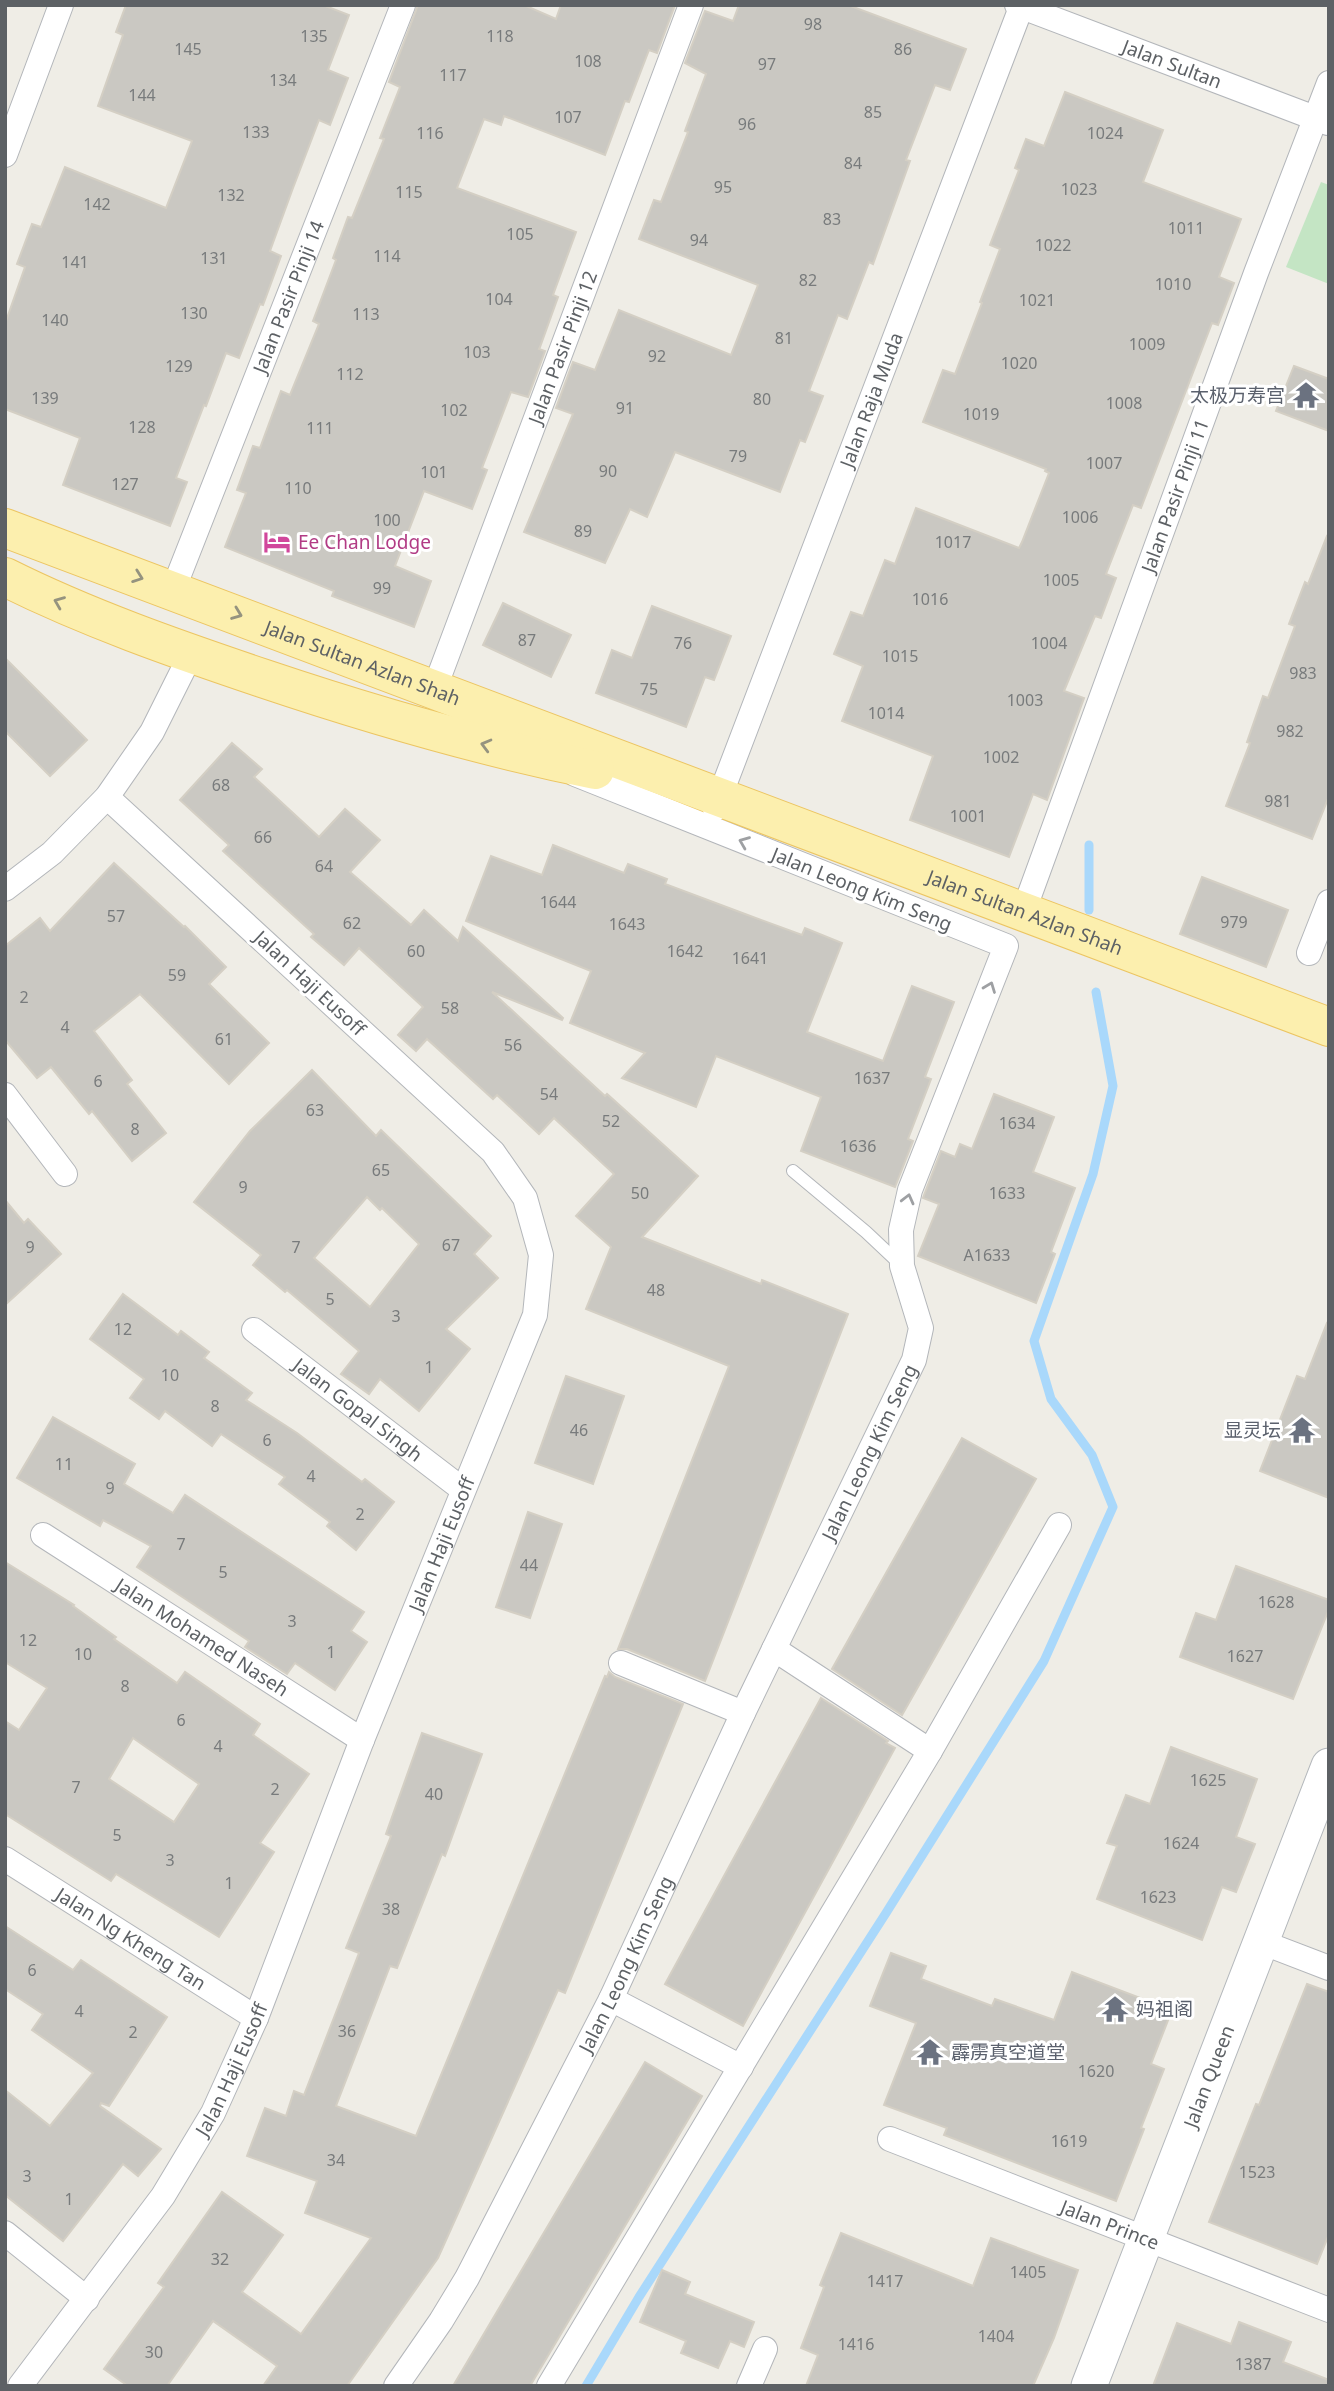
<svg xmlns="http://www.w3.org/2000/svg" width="1334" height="2391" viewBox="0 0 1334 2391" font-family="'Noto Sans','Noto Sans SC',sans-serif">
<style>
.green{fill:#c4e5c4}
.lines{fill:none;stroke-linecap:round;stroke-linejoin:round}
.stream{stroke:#a9d8fb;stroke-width:9}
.building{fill:#cac8c2;stroke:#d4cfc4;stroke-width:2;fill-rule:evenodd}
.service-casing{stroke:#b3b6ba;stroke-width:14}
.minor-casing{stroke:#b3b6ba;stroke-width:26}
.secondary-casing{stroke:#b4b8bc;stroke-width:37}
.primary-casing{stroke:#ecc562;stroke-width:40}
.service{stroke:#fff;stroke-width:12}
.minor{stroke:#fff;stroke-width:24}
.secondary{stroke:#fff;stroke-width:35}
.primary{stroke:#fcefae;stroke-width:38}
.oneway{stroke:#95937f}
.oneway2{stroke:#9ea0a3}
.labels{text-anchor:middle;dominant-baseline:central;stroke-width:6;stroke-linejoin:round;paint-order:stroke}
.number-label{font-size:16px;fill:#787b7c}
.street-label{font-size:19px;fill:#5d6165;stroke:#fff}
.worship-label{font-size:19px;fill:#5b616d;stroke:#fff;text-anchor:end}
.hotel-label{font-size:19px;fill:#b23c85;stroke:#fff;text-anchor:start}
</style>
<rect width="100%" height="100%" fill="#efede6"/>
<polygon class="green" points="1321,182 1329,185 1329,284 1286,267"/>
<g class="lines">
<g class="stream">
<polyline points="1089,845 1089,910"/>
<polyline points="586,2386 639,2297 886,1913 1044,1661 1113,1507 1092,1455 1051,1399 1034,1341 1093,1174 1113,1086 1096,992"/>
</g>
</g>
<g class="building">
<polygon points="126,5 323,5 349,15 328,70 348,78 330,125 319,120 293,188 270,251 281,256 263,305 260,304 239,358 226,353 206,406 204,405 176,478 187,482 170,526 63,485 80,438 5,409 5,324 25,267 17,264 32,224 41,227 65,167 166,208 192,141 98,106 123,35 116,32"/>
<polygon points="418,5 524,5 556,19 561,5 675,5 657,53 649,50 629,102 625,101 605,155 504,116 501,125 484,119 457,188 576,232 553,295 558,297 540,347 539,349 545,351 528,397 511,392 482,468 487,470 472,509 424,491 395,566 431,581 414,627 332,596 334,591 225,547 246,493 237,490 253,446 260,448 281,391 290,395 319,324 313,321 336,260 333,258 348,217 352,218 384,139 380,138 400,87 389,82"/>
<polygon points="739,5 848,5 966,49 950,90 935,85 906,160 910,161 873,264 869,262 847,319 838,315 809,391 823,396 805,442 800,440 780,492 675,452 647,517 630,509 605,563 524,532 573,414 556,408 573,362 595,370 619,310 731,355 758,285 639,239 654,200 661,202 688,132 685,131 706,74 685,63 705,11 733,21"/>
<polygon points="1065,92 1163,130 1143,182 1241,219 1219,277 1234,283 1218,325 1212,323 1141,508 1133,505 1106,574 1116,578 1101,618 1095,616 1064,691 1084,698 1047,800 1033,794 1009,857 910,820 933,756 842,721 863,666 834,654 851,612 863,616 885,560 895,564 916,508 1019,548 1022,542 1049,473 1045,471 1046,469 923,422 943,370 955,374 982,303 980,302 1000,249 990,245 1019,170 1015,168 1026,139 1044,146"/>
<polygon points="1294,366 1329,379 1329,431 1276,411"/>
<polygon points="1327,536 1329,537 1329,796 1312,839 1226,806 1250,743 1247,742 1263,696 1268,698 1295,626 1289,624 1305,582 1308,584"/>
<polygon points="503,603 571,635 551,677 483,645"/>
<polygon points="652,606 731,636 714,680 705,677 686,727 596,693 612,650 632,658"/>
<polygon points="5,658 87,740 50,776 5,731"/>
<polygon points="232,743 262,769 254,777 319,837 345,809 380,840 350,872 411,925 424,910 458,941 463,927 563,1018 562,1020 492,992 605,1096 607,1094 698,1176 642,1237 761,1284 762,1280 848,1314 705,1681 627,1649 618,1649 729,1366 586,1309 611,1247 576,1216 614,1174 554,1118 539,1134 497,1095 493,1099 427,1039 416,1051 398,1035 423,1007 359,948 344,965 311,937 314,934 223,851 229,845 180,800"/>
<polygon points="553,845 624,873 628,864 667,879 665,884 745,914 802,935 805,928 842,943 807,1032 883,1061 912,986 954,1002 925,1077 931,1079 908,1139 913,1141 895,1187 801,1151 821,1097 716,1056 696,1107 622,1078 645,1053 570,1023 591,971 466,921 491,856 542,875"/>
<polygon points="114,863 184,927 185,926 226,967 209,984 269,1043 229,1084 140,994 94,1031 132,1080 127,1084 166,1133 132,1161 92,1111 89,1114 51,1067 37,1078 5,1040 5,946 40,918 50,931"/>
<polygon points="1202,877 1288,910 1266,967 1180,934"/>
<path d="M 312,1070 L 376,1136 L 381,1130 L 491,1236 L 474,1254 L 498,1278 L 446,1329 L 470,1349 L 419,1411 L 380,1379 L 369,1394 L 341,1374 L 359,1351 L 287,1290 L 285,1292 L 253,1265 L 261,1255 L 194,1202 L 250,1131 ZM 367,1197 L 380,1210 L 382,1208 L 419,1244 L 370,1307 L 314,1258 Z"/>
<polygon points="994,1094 1054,1117 1033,1172 1075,1188 1051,1252 1055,1254 1036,1303 918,1256 939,1204 923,1198 941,1151 955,1157 960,1144 972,1149"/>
<polygon points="5,1200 24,1223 28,1219 61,1254 5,1305"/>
<polygon points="123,1294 178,1335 181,1331 209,1352 204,1358 252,1393 246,1400 297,1433 362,1482 365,1479 394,1502 356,1550 327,1526 330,1522 279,1484 285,1477 221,1434 212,1446 165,1411 159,1419 130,1398 144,1379 90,1339"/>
<polygon points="1327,1323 1329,1324 1329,1498 1260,1471 1297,1376 1305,1379"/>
<polygon points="566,1376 624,1396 593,1484 535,1463"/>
<polygon points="53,1417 135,1464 124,1484 173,1513 185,1495 364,1612 351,1631 367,1642 335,1690 295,1663 287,1674 245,1647 249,1641 137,1567 151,1546 103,1520 100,1526 17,1478"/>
<polygon points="962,1438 1036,1479 902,1715 832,1669"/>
<polygon points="528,1512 562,1524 530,1618 496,1607"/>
<path d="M 5,1562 L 74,1605 L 73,1606 L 116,1637 L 114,1639 L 177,1683 L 185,1672 L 260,1724 L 253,1735 L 309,1774 L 260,1843 L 274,1852 L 219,1937 L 116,1874 L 111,1881 L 5,1814 L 5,1721 L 19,1730 L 47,1688 L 5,1662 ZM 133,1738 L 199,1784 L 174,1822 L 109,1779 Z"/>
<polygon points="1236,1566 1329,1600 1329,1609 1293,1699 1180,1657 1196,1613 1216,1620"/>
<polygon points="609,1672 615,1677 683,1704 565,1993 558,1990 438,2258 347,2386 263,2386 277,2366 213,2321 167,2386 128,2386 104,2369 164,2287 158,2283 222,2192 283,2235 242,2292 301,2334 371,2238 305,2213 317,2181 247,2156 265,2108 286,2116 294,2091 304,2095 359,1953 346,1948 391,1836 386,1834 422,1733 482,1754 445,1856 442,1854 397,1968 390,1966 336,2106 416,2136 605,1676 607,1677"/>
<polygon points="821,1698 888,1741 886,1743 895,1748 743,2026 665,1984"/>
<polygon points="1171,1747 1257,1779 1236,1837 1255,1844 1236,1892 1222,1887 1202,1940 1097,1899 1117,1846 1107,1843 1126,1795 1150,1804"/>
<polygon points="5,1926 73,1970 81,1960 167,2017 109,2106 101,2103 100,2106 161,2149 138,2176 123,2164 63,2241 5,2195 5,2090 50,2126 93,2073 32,2030 43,2014 5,1989"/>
<polygon points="891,1953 926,1966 921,1979 992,2006 995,1999 1054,2020 1072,1972 1172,2010 1151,2064 1164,2069 1141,2128 1144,2129 1116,2201 944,2135 947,2128 884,2105 916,2023 870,2006"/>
<polygon points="1307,1984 1329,1992 1329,2234 1317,2264 1209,2222 1256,2104 1259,2105"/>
<polygon points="645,2062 702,2096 530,2386 453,2386"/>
<polygon points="841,2233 973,2286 991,2238 1078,2270 1054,2338 1033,2386 806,2386 818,2355 801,2348 824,2287 820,2285"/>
<polygon points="662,2270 690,2282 685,2294 754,2322 744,2347 730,2341 718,2368 681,2353 686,2341 640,2322"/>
<polygon points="1239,2322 1291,2342 1283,2362 1329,2380 1329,2386 1153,2386 1177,2323 1231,2344"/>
</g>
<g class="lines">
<defs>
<polyline id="service" points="793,1171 866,1232 900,1264"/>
<g id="minor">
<path id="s1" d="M 1017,5 L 1328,123"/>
<polyline points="5,155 61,5"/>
<path id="s2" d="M 173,590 L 403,5"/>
<path id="s3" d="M 434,690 L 691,5"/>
<path id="s4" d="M 715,809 L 1022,5"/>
<polyline points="5,889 52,853 107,797 152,732 191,654"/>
<path id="s5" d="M 1024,910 L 1256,273 L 1329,83"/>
<polyline points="1309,953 1329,902"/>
<polyline points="5,1095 65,1174"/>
<path id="s6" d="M 254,1330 L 462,1489"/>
<path id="s7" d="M 43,1535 L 362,1740"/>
<polyline points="621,1663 743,1713"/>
<polyline points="930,1751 1059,1525"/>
<path id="s8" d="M 5,1859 L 256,2018"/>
<polyline points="1261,1942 1329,1968"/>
<polyline points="611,1999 741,2067"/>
<path id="s9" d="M 890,2139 L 1329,2310"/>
<polyline points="5,2233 87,2299"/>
<path id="s10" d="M 20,2386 L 163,2196 L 213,2113 L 256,2018 L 362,1740 L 535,1315 L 541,1255 L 525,1198 L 493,1152 L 107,797"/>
<path id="s11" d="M 396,2386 L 441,2321 L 467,2278 L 611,1999 L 743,1713 L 914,1360 L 921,1328 L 902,1266 L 901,1230 L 910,1190 L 1006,946 L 575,774"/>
<polyline points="549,2386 930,1751 774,1649"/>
<polyline points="749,2386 765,2349"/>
</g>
<g id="secondary">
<path id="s12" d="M 1089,2386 L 1329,1766"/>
</g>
<g id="primary">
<path id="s13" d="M 5,528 L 1329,1027"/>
<path d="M 5,577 C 87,618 176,649 262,678 C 372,715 482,747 595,770"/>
</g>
</defs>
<use href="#service" class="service-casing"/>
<use href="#minor" class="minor-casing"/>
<use href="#secondary" class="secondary-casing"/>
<use href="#primary" class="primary-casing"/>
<use href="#service" class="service"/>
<use href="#minor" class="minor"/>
<use href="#secondary" class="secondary"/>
<use href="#primary" class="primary"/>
</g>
<defs><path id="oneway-chevron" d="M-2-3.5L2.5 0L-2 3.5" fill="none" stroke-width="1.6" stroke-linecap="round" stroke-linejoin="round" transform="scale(1.75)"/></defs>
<g class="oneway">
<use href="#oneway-chevron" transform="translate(138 577) rotate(20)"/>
<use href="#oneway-chevron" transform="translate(59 602) rotate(-158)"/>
<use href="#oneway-chevron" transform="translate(237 614) rotate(21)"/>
<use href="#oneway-chevron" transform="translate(486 745) rotate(-165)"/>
</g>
<g class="oneway2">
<use href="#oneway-chevron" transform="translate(744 842) rotate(-158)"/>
<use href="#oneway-chevron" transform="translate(990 987) rotate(-69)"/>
<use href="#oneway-chevron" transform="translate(908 1199) rotate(-76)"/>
</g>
<defs>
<symbol id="temple-bare" viewBox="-9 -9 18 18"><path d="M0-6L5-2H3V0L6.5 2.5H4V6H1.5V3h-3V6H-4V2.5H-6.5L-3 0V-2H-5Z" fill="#6b7280" stroke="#fff" stroke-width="2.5" paint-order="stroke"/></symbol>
<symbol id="hotel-bare" viewBox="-9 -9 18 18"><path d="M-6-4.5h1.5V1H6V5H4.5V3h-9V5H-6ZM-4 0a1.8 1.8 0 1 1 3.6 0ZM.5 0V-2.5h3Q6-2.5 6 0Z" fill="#d1479c" stroke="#fff" stroke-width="2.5" paint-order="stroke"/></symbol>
</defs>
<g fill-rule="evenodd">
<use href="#temple-bare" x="1287" y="376" width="38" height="38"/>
<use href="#hotel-bare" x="258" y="523" width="38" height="38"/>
<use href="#temple-bare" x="1283" y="1411" width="38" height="38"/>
<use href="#temple-bare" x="1096" y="1990" width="38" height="38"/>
<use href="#temple-bare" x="911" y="2033" width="38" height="38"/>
</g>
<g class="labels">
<g class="number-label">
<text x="813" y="24">98</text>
<text x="314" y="36">135</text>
<text x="500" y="36">118</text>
<text x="188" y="49">145</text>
<text x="903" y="49">86</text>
<text x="588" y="61">108</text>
<text x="767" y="64">97</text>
<text x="453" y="75">117</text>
<text x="283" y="80">134</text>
<text x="142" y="95">144</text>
<text x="873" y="112">85</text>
<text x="568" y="117">107</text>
<text x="747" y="124">96</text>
<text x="256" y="132">133</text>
<text x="430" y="133">116</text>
<text x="1105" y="133">1024</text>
<text x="853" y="163">84</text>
<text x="723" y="187">95</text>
<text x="1079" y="189">1023</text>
<text x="409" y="192">115</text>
<text x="231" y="195">132</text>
<text x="97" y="204">142</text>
<text x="832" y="219">83</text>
<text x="1186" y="228">1011</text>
<text x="520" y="234">105</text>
<text x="699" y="240">94</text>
<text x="1053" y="245">1022</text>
<text x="387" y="256">114</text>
<text x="214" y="258">131</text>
<text x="75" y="262">141</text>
<text x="808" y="280">82</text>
<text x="1173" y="284">1010</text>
<text x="499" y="299">104</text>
<text x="1037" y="300">1021</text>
<text x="194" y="313">130</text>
<text x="366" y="314">113</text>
<text x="55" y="320">140</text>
<text x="784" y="338">81</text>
<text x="1147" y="344">1009</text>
<text x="477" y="352">103</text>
<text x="657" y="356">92</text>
<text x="1019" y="363">1020</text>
<text x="179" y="366">129</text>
<text x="350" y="374">112</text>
<text x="45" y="398">139</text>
<text x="762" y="399">80</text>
<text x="1124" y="403">1008</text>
<text x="625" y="408">91</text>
<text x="454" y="410">102</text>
<text x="981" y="414">1019</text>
<text x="142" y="427">128</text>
<text x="320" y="428">111</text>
<text x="738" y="456">79</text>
<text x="1104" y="463">1007</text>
<text x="608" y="471">90</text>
<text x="434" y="472">101</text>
<text x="125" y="484">127</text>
<text x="298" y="488">110</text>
<text x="1080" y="517">1006</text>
<text x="387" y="520">100</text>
<text x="583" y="531">89</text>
<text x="953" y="542">1017</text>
<text x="1061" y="580">1005</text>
<text x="382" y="588">99</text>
<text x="930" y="599">1016</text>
<text x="527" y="640">87</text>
<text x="683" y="643">76</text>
<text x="1049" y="643">1004</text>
<text x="900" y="656">1015</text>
<text x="1303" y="673">983</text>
<text x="649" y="689">75</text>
<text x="1025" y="700">1003</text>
<text x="886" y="713">1014</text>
<text x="1290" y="731">982</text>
<text x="1001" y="757">1002</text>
<text x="221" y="785">68</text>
<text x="1278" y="801">981</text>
<text x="968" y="816">1001</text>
<text x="263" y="837">66</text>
<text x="324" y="866">64</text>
<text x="558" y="902">1644</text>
<text x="116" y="916">57</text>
<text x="1234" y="922">979</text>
<text x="352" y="923">62</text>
<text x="627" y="924">1643</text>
<text x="416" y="951">60</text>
<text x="685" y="951">1642</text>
<text x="750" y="958">1641</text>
<text x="177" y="975">59</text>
<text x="24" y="997">2</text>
<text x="450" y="1008">58</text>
<text x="65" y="1027">4</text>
<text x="224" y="1039">61</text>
<text x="513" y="1045">56</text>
<text x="872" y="1078">1637</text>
<text x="98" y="1081">6</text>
<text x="549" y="1094">54</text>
<text x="315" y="1110">63</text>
<text x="611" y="1121">52</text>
<text x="1017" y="1123">1634</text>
<text x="135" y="1129">8</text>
<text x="858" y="1146">1636</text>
<text x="381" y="1170">65</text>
<text x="243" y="1187">9</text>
<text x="640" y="1193">50</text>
<text x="1007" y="1193">1633</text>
<text x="451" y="1245">67</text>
<text x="30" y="1247">9</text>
<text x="296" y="1247">7</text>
<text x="987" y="1255">A1633</text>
<text x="656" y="1290">48</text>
<text x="330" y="1299">5</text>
<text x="396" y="1316">3</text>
<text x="123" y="1329">12</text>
<text x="429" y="1367">1</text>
<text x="170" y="1375">10</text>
<text x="215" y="1406">8</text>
<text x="579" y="1430">46</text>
<text x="267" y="1440">6</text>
<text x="64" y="1464">11</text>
<text x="311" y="1476">4</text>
<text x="110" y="1488">9</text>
<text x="360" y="1514">2</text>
<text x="181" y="1544">7</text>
<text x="529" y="1565">44</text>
<text x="223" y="1572">5</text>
<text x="1276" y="1602">1628</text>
<text x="292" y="1621">3</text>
<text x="28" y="1640">12</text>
<text x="331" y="1652">1</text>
<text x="83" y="1654">10</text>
<text x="1245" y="1656">1627</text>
<text x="125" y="1686">8</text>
<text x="181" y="1720">6</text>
<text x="218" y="1746">4</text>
<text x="1208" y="1780">1625</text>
<text x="76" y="1787">7</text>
<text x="275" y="1789">2</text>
<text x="434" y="1794">40</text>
<text x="117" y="1835">5</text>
<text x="1181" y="1843">1624</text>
<text x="170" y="1860">3</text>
<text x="229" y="1883">1</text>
<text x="1158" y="1897">1623</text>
<text x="391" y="1909">38</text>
<text x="32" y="1970">6</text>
<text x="79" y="2011">4</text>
<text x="347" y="2031">36</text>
<text x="133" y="2032">2</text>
<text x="1096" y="2071">1620</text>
<text x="1069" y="2141">1619</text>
<text x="336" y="2160">34</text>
<text x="1257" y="2172">1523</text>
<text x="27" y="2176">3</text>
<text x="69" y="2199">1</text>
<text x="220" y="2259">32</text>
<text x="1028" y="2272">1405</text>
<text x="885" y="2281">1417</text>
<text x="996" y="2336">1404</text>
<text x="856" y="2344">1416</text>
<text x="154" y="2352">30</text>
<text x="1253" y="2364">1387</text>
</g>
<g class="street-label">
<text stroke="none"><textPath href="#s1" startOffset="166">Jalan Sultan</textPath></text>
<text stroke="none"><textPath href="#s2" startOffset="315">Jalan Pasir Pinji 14</textPath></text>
<text stroke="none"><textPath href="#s3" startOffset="366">Jalan Pasir Pinji 12</textPath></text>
<text stroke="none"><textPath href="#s4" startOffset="438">Jalan Raja Muda</textPath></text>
<text stroke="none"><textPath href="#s5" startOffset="441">Jalan Pasir Pinji 11</textPath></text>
<text stroke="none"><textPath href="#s13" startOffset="382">Jalan Sultan Azlan Shah</textPath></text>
<text transform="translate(862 889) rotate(22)">Jalan Leong Kim Seng</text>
<text stroke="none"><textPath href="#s13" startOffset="1090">Jalan Sultan Azlan Shah</textPath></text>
<text transform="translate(310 983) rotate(43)">Jalan Haji Eusoff</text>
<text stroke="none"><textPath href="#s6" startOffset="131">Jalan Gopal Singh</textPath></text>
<text stroke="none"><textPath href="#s11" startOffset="1048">Jalan Leong Kim Seng</textPath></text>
<text stroke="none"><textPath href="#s10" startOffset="948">Jalan Haji Eusoff</textPath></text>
<text stroke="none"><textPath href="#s7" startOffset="189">Jalan Mohamed Naseh</textPath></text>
<text stroke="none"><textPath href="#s8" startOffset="149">Jalan Ng Kheng Tan</textPath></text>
<text stroke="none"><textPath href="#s11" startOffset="481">Jalan Leong Kim Seng</textPath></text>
<text stroke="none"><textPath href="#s10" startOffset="382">Jalan Haji Eusoff</textPath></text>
<text stroke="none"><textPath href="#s12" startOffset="332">Jalan Queen</textPath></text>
<text stroke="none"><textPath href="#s9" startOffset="236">Jalan Prince</textPath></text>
</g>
<g class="worship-label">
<text x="1285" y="395">太极万寿宫</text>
<text x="1281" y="1430">显灵坛</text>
<text x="1136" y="2009" text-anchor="start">妈祖阁</text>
<text x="951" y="2052" text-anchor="start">霹雳真空道堂</text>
</g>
<g class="hotel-label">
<text x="298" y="542">Ee Chan Lodge</text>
</g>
</g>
<rect width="1334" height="2391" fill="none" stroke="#5d6165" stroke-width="14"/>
</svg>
